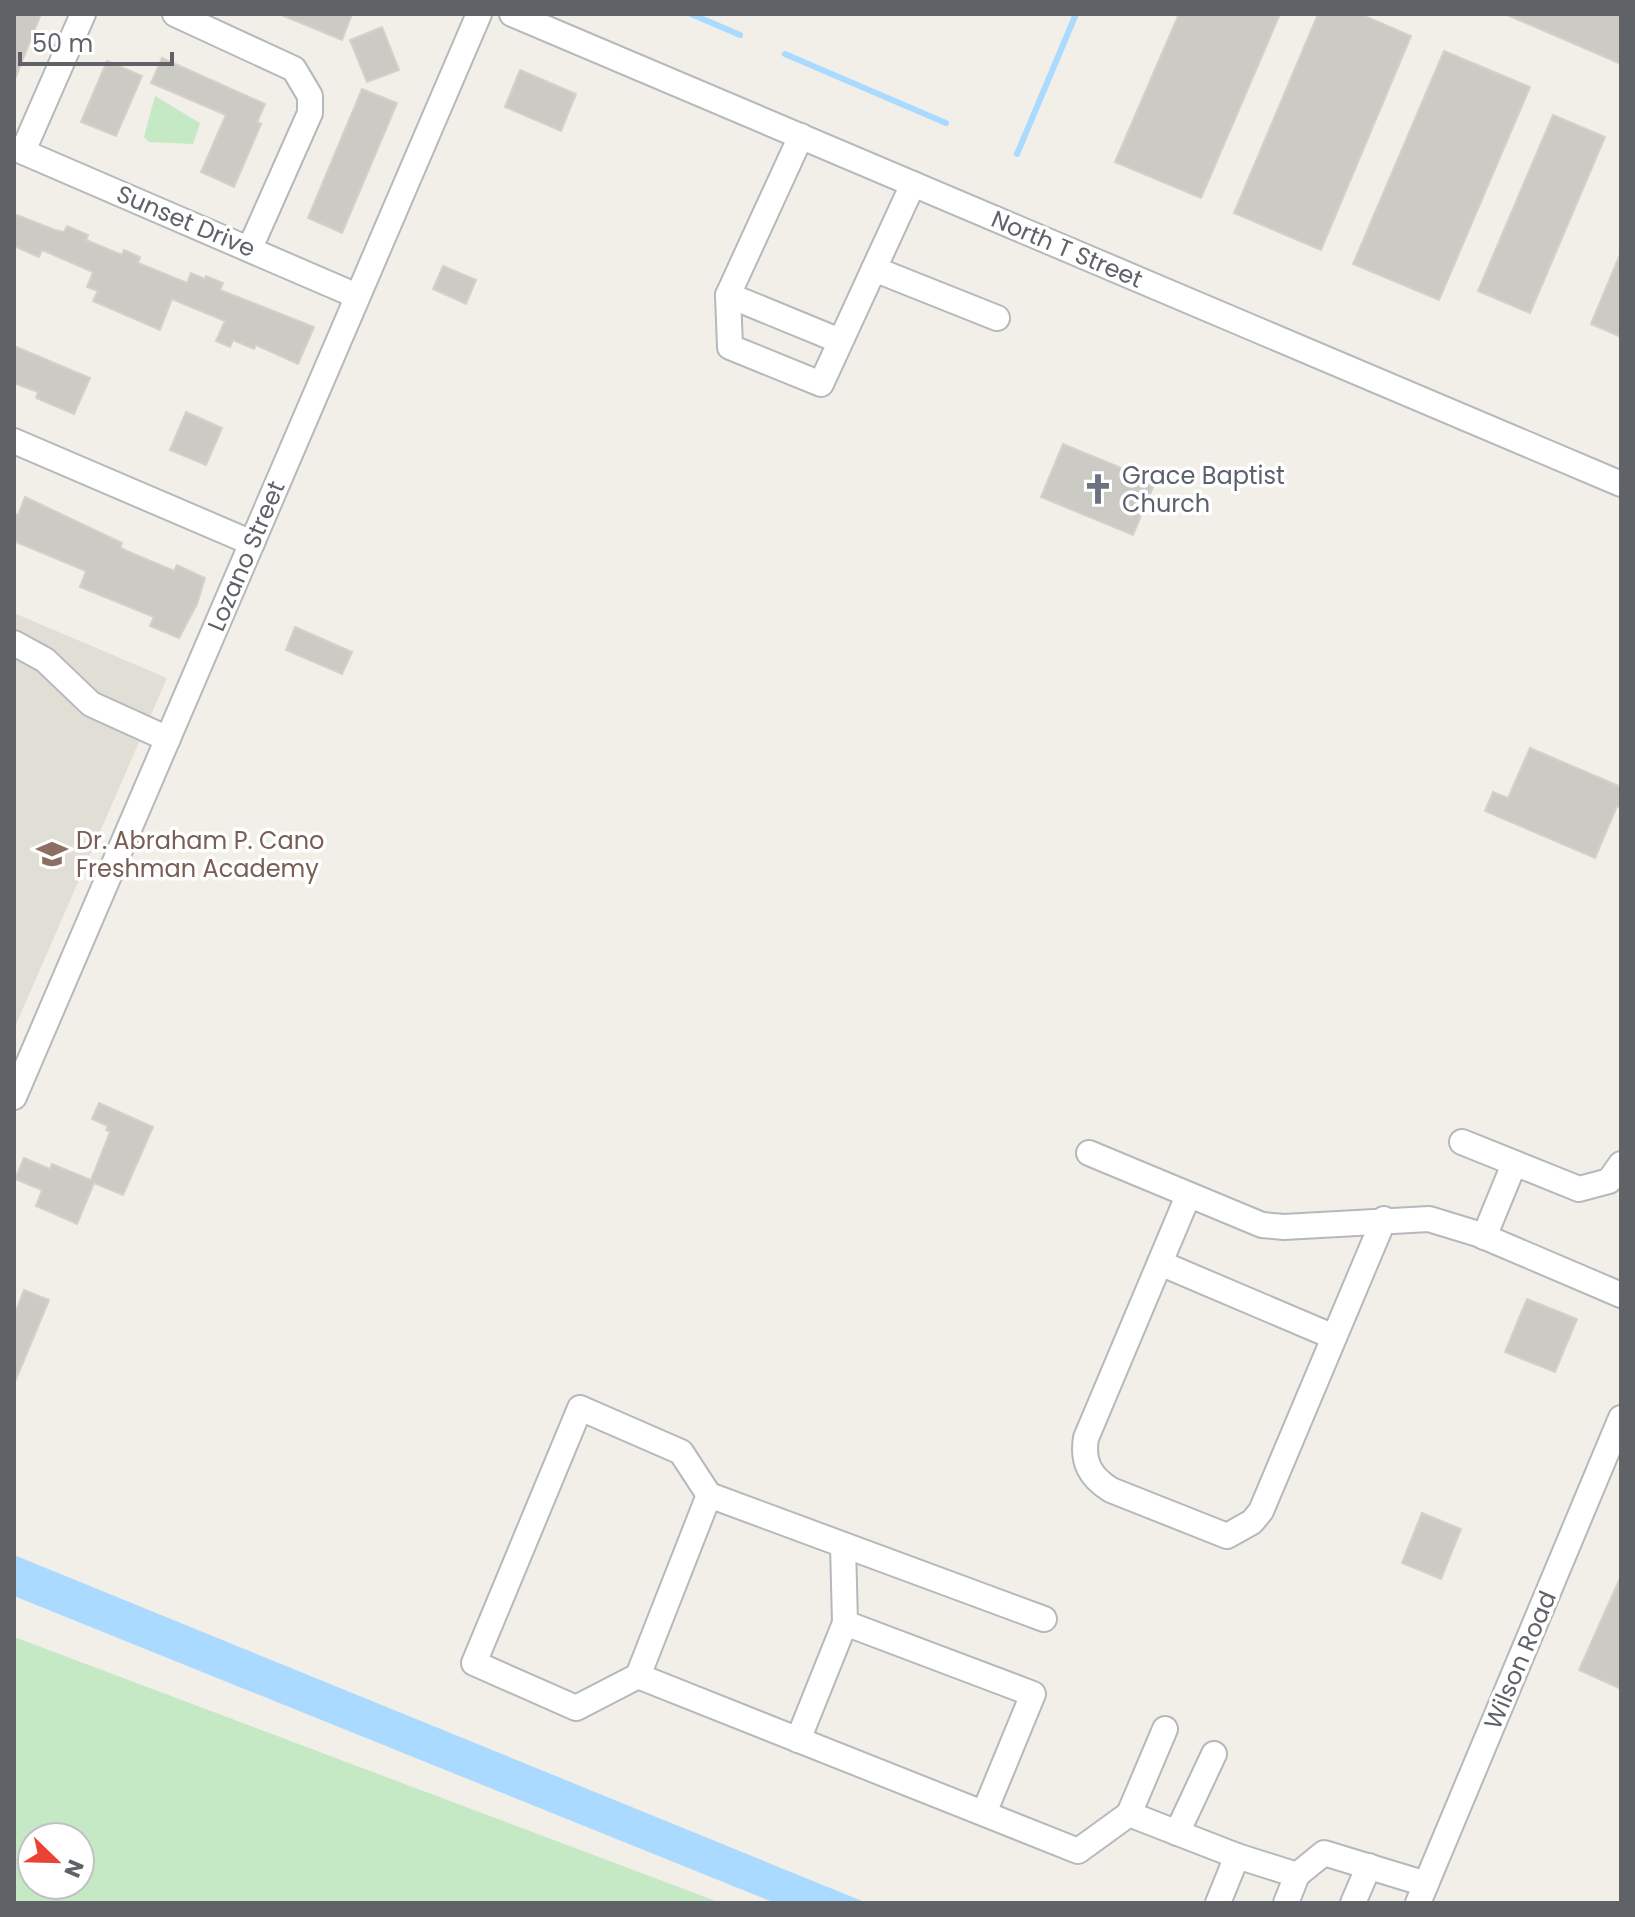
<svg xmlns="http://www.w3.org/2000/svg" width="1635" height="1917" viewBox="0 0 1635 1917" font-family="Poppins,sans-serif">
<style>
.education{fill:#e1ded6}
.green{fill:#c5e8c5;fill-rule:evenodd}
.water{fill:#aadaff}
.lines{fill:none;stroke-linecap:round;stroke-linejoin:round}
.stream{stroke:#aadaff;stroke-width:6}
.building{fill:#cccac5;stroke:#d6d1c6;stroke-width:2}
.minor-casing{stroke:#b5b8bc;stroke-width:28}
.minor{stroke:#fff;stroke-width:24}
.labels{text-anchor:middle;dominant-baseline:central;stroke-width:7;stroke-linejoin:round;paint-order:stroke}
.street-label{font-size:24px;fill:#5f6368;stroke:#fff}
.worship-label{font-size:24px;fill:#5b616d;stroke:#fff;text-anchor:start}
.education-label{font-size:24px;fill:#785e54;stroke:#fff;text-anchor:start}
</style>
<rect width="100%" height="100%" fill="#f1efe8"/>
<polygon class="education" points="14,613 167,678 14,1029"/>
<g class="green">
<polygon points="155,96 200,123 193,144 149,142 144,137"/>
<path d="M 14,1637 L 721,1903 L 14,1903 ZM 32,1837 L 80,1837 L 80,1885 L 32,1885 Z"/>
</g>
<polygon class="water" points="14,1555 867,1903 775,1903 14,1596"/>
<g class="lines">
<g class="stream">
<polyline points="691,14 740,35"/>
<polyline points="785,54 946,123"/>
<polyline points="1017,154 1076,14"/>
</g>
</g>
<g class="building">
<polygon points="14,14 41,14 15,79 14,78"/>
<polygon points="279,14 352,14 342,40"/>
<polygon points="1179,14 1280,14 1201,198 1115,162"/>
<polygon points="1318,14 1360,14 1411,36 1321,250 1234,213"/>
<polygon points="1505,14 1621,14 1621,64"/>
<polygon points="382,27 399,70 367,82 350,40"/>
<polygon points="1444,51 1530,87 1439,300 1353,264"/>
<polygon points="162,58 265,104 257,122 261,124 234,187 201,172 226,115 151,83"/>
<polygon points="107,61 142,76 116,136 81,122"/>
<polygon points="520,70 576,94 561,131 505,107"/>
<polygon points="362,89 397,103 342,233 308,218"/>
<polygon points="1553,115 1605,137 1530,313 1478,291"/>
<polygon points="14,214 55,230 64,232 67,226 88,235 86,240 122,255 124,250 140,257 138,263 187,283 191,273 205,279 206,276 223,283 220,290 314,327 298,364 256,345 254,349 233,340 230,347 216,341 225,321 172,299 160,330 93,301 98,291 87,287 93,272 42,250 39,257 14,246"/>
<polygon points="1621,252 1621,337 1591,324"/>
<polygon points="443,266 476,280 466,304 433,289"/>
<polygon points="14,346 90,378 74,414 36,398 38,392 14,383"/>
<polygon points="186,412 222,428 206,465 170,450"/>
<polygon points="1063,444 1155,482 1133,535 1041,497"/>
<polygon points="25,497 122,543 120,547 127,551 174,571 177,565 205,578 197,604 179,638 150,626 154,617 80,587 86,571 14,541 14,513 18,515"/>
<polygon points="295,627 352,652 342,674 286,650"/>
<polygon points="1530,748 1621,787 1621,808 1617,806 1595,858 1485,811 1493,792 1508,798"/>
<polygon points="99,1103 153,1127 123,1195 94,1183 77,1224 36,1206 42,1190 15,1179 24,1158 50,1169 52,1164 91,1180 110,1132 106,1130 108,1126 92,1119"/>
<polygon points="24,1290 49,1300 14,1384 14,1316"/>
<polygon points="1527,1299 1577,1319 1555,1372 1505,1352"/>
<polygon points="1422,1513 1461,1529 1441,1579 1402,1563"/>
<polygon points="1621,1576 1621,1689 1579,1670"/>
</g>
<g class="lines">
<defs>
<g id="minor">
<polyline points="175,14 294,69 310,96 310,113 250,248"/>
<polyline points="512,14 1621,484"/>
<polyline points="801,136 728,295 730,347 821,384 913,184"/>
<polyline points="14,148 357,296"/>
<polyline points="23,151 83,14"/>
<polyline points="874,269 997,318"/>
<polyline points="728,295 840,341"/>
<polyline points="14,441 252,543"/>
<polyline points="14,643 45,660 91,704 168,739"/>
<polyline points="14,1097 479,14"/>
<polyline points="1462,1142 1579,1189 1609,1181 1621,1164"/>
<polyline points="1089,1153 1262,1225 1284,1227 1429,1219 1478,1234 1621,1295"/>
<path d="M 1188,1196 L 1086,1438 C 1082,1462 1090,1477 1111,1490 L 1227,1536 L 1252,1522 L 1261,1511 L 1384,1219"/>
<polyline points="1484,1237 1514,1164"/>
<polyline points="1160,1263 1334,1337"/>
<polyline points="1044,1619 709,1495 638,1676 1078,1851 1129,1814 1237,1856 1297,1875 1324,1853 1426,1884"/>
<polyline points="845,1623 1033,1694 984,1813"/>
<polyline points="638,1676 576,1708 474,1663 580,1408 681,1452 709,1495"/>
<polyline points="798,1740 845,1623 843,1545"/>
<polyline points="1129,1814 1165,1729"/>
<polyline points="1177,1833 1214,1754"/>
<polyline points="1218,1903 1237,1856"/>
<polyline points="1286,1903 1297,1875"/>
<polyline points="1353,1903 1369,1866"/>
<polyline points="1418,1903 1621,1418"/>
</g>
</defs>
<use href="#minor" class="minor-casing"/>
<use href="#minor" class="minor"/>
</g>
<defs>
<symbol id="church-bare" viewBox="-9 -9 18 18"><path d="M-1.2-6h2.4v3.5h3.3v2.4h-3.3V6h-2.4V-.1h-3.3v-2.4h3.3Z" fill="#6b7280" stroke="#fff" stroke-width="2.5" paint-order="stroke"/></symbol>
<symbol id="school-bare" viewBox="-9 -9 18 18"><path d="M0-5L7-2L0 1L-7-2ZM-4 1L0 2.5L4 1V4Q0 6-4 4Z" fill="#8d6e63" stroke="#fff" stroke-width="2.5" paint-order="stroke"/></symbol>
</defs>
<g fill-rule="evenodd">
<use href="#church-bare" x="1076" y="467" width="44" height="44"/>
<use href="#school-bare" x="30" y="832" width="44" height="44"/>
</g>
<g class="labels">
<g class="street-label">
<text transform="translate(186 221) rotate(23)">Sunset Drive</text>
<text transform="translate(1067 249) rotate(23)">North T Street</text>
<text transform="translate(246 556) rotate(-67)">Lozano Street</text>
<text transform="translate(1520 1660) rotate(-67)">Wilson Road</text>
</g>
<g class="worship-label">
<text x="1122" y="475">Grace Baptist<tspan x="1122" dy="28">Church</tspan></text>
</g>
<g class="education-label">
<text x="76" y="840">Dr. Abraham P. Cano<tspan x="76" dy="28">Freshman Academy</tspan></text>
</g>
</g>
<rect width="1635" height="1917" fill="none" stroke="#5f6368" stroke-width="32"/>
<g transform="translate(56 1861) rotate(113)"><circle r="38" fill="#ffffff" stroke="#bfc1c3" stroke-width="2"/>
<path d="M0-6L14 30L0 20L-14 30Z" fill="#ea4335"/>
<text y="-12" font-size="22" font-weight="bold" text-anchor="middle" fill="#5f6368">N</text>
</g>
<path d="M20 52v12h152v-12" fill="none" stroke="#5f6368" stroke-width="4"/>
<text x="32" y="52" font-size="24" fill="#5f6368" stroke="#ffffff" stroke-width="6" paint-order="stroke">50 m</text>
</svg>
